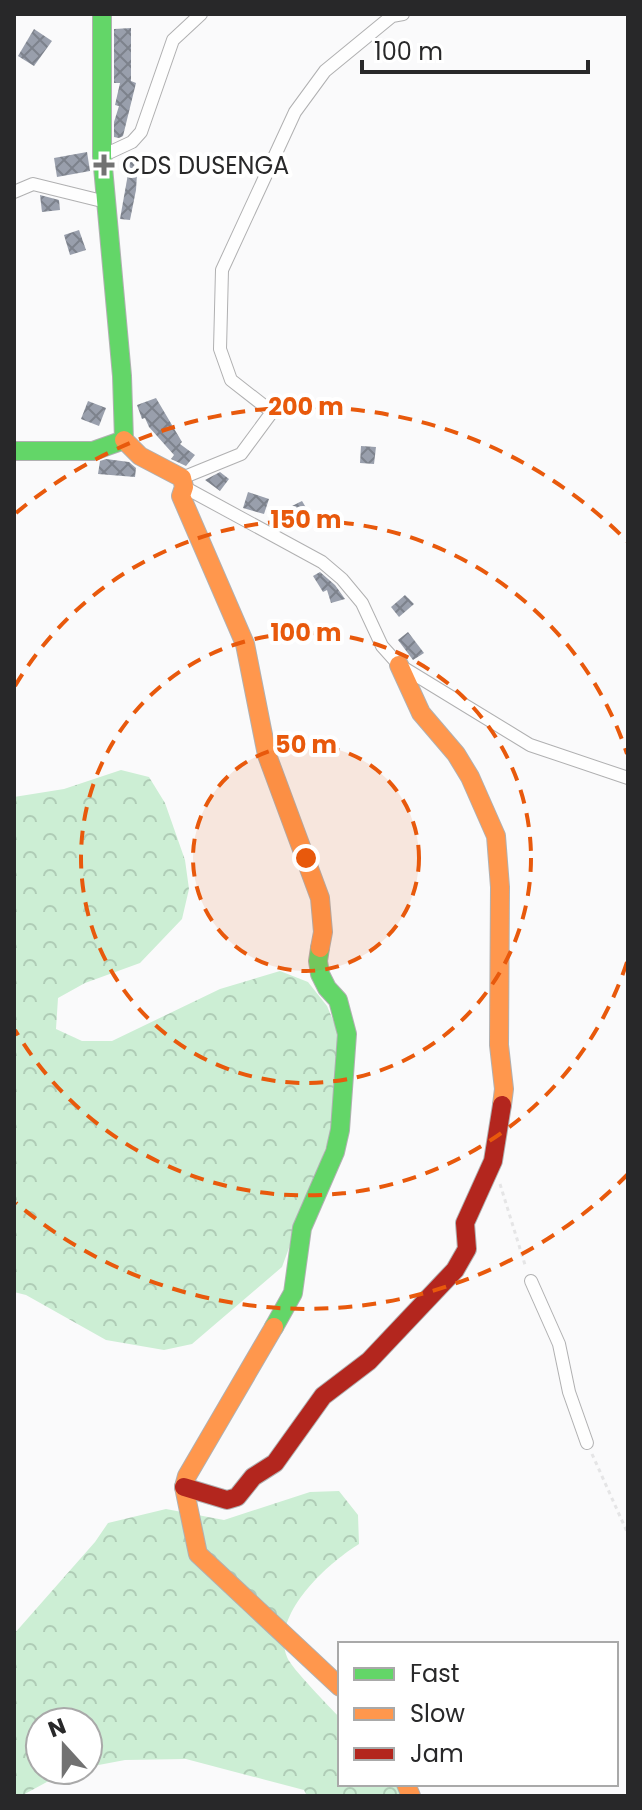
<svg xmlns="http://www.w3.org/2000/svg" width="642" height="1810" viewBox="0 0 642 1810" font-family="Poppins,sans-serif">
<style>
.forest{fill:url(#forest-crowns)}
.building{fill:url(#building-cross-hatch)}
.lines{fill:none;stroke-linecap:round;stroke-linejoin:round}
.street-casing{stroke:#b0b0b1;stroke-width:14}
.fast-casing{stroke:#b0b0b1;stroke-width:20}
.slow-casing{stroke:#b0b0b1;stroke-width:20}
.jam-casing{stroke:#b0b0b1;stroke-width:20}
.path{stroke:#e5e5e6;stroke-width:3;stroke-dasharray:4 4;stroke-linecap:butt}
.street{stroke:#fefefe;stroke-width:12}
.fast{stroke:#63d668;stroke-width:18}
.slow{stroke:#ff974d;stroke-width:18}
.jam{stroke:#b3261e;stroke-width:18}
.ring{fill:none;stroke:#e8590c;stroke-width:4;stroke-dasharray:14 10}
.poi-dot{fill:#727272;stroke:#fff;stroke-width:3}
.labels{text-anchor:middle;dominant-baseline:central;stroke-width:8;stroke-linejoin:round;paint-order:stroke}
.poi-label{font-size:24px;fill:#282829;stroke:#fff;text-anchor:start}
.centre{fill:#e8590c;stroke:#fff;stroke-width:4}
.ring-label{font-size:24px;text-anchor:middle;font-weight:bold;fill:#e8590c;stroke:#fff;stroke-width:8;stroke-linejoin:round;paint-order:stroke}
</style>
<defs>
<pattern id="forest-crowns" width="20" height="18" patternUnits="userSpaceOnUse" patternTransform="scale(2)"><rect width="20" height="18" fill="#cceed4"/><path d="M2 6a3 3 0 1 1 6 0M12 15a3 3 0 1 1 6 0" fill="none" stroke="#afccb6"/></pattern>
<pattern id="building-cross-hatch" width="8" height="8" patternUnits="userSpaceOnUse" patternTransform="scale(2)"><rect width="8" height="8" fill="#999fac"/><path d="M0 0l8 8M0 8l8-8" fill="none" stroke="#7d828c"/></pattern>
</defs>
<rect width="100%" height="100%" fill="#fafafb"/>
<g class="forest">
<polygon points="121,770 149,777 165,803 185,860 189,889 182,919 140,963 85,983 58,998 56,1029 82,1041 112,1041 220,989 280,971 308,982 327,1006 339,1034 330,1136 282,1267 192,1344 164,1350 106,1340 26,1295 14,1292 14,797 64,789"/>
<path d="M 339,1491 L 358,1515 L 359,1544 C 327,1564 270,1615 287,1657 C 291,1668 330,1707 340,1718 L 340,1784 L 399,1784 L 403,1796 L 307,1796 L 304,1790 L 186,1759 L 125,1760 L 88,1767 L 88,1722 L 40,1722 L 40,1770 L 69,1770 L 21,1796 L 14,1796 L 14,1634 L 95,1542 L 108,1523 L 166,1509 L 224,1520 L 310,1492 Z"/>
</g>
<g class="building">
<polygon points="131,28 131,81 136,83 123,136 119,138 114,137 114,122 119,106 115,105 120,83 114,83 114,29"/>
<polygon points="34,29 52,41 34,66 18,56"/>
<polygon points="87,152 90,171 57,177 54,158"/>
<polygon points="131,157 138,158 136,190 130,220 120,219"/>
<polygon points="40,195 59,200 60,210 42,212"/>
<polygon points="79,230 86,250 70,255 64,235"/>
<polygon points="156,398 182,442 180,444 195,455 186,466 171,459 174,455 149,427 145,418 142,419 137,405"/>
<polygon points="88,401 106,408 99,426 81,419"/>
<polygon points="361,446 376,447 374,464 360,463"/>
<polygon points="106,459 129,462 136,468 135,477 98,474 100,461"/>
<polygon points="220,472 229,479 220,491 205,480"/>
<polygon points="248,492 269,499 264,514 243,508"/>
<polygon points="302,501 313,519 302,525 290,507"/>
<polygon points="320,572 335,585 345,599 331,603 327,590 323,592 313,576"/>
<polygon points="405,595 414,604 399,617 391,607"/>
<polygon points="408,632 424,653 413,660 398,640"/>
</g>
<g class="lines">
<defs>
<g id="street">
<polyline points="102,156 132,142 141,132 173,40 201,14"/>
<polyline points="14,192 33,184 106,202"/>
<polyline points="182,478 241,454 272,412 231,380 220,349 222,270 295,112 325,71 392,16 403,14"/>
<polyline points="184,487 322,562 342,579 362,603 382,646 399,665 530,745 628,778"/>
<polyline points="531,1281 559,1344 569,1392 587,1443"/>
</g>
<g id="fast">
<polyline points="14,451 93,451 124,440 122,376 102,156 102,14"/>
<polyline points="274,1327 293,1293 302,1228 335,1152 340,1130 347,1034 338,1000 327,988 320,974 318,961 320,948"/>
</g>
<g id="slow">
<polyline points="124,440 140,456 182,478 184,487 181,496 245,644 267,755 320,898 323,932 320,948"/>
<polyline points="399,665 421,713 456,754 470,777 496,836 500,887 499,1045 504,1089 502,1105"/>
<polyline points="274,1327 187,1476 184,1487 198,1554 340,1687"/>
<polyline points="406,1784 411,1796"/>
</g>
<polyline id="jam" points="184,1487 227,1500 237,1497 253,1477 275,1463 323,1396 369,1361 455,1270 467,1249 465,1223 493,1161 502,1105"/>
</defs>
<use href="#street" class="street-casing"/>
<use href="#fast" class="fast-casing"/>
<use href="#slow" class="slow-casing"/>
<use href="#jam" class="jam-casing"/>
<g class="path">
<polyline points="500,1184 526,1268"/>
<polyline points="592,1454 628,1534"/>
</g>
<use href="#street" class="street"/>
<use href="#fast" class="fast"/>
<use href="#slow" class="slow"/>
<use href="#jam" class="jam"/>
</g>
<circle cx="306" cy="858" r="113" fill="#e8590c" fill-opacity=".12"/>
<g class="ring">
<circle cx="306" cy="858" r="113"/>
<circle cx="306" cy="858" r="225"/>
<path d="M627 962A338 338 0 0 1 15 1030M15 686A338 338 0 0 1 627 754"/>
<path d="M628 1174A451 451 0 0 1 16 1203M16 513A451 451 0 0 1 628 542"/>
</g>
<path class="poi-dot" d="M100 153h8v8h8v8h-8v8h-8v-8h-8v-8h8z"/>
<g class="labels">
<g class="poi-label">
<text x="122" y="165">CDS DUSENGA</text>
</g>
</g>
<circle cx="306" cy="858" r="12" class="centre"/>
<g class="ring-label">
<text x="306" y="415">200 m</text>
<text x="306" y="528">150 m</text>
<text x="306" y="641">100 m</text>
<text x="306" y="753">50 m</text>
</g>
<rect width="642" height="1810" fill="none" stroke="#282829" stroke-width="32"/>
<rect x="338" y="1642" width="280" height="144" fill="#ffffff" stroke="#a9a9a9" stroke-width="2"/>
<rect x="354" y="1668" width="40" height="12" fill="#63d668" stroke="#a9a9a9" stroke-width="2"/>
<text x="410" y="1682" font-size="24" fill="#282829">Fast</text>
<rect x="354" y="1708" width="40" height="12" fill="#ff974d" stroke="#a9a9a9" stroke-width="2"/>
<text x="410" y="1722" font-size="24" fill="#282829">Slow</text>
<rect x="354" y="1748" width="40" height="12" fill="#b3261e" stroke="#a9a9a9" stroke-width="2"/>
<text x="410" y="1762" font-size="24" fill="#282829">Jam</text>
<g transform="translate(64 1746) rotate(339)"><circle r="38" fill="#ffffff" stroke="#a9a9a9" stroke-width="2"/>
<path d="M0-6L14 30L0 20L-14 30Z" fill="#727272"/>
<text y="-12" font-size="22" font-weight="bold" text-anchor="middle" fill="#282829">N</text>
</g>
<path d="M362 60v12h226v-12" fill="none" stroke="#282829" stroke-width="4"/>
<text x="374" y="60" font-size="24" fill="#282829" stroke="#ffffff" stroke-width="6" paint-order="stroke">100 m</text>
</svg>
